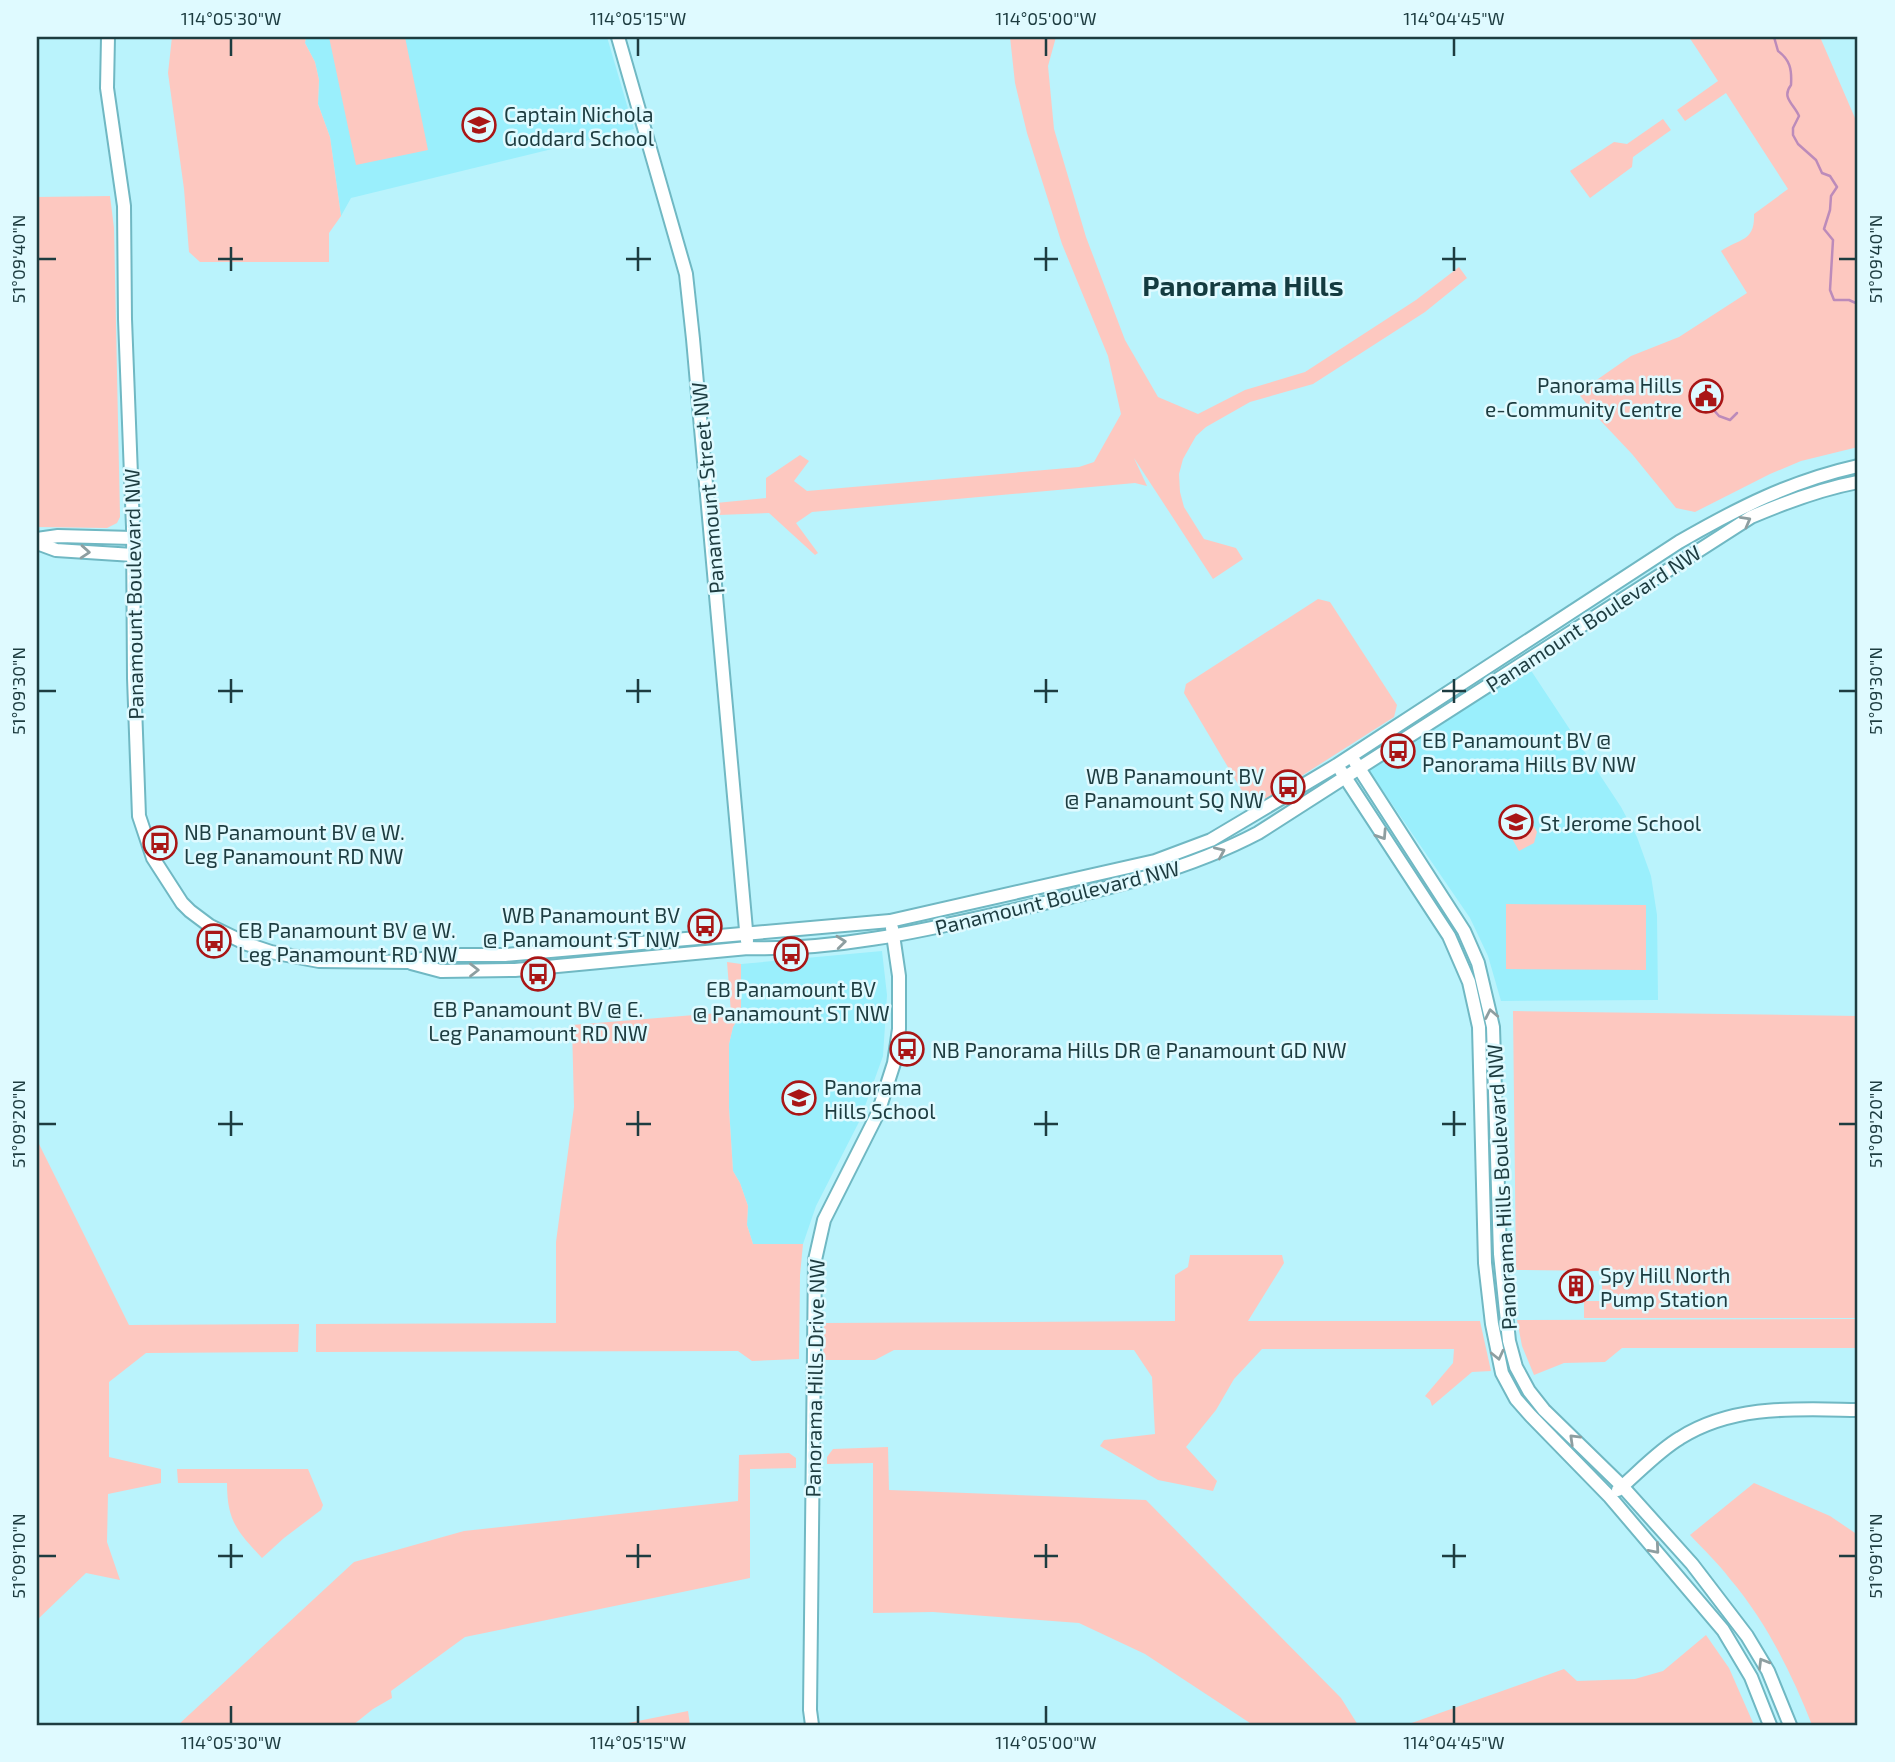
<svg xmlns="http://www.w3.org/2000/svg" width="1895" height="1762" viewBox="0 0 1895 1762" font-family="'Exo 2',sans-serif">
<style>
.built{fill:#9aeffc}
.green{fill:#fdc8c0}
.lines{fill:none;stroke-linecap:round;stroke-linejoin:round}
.stream{stroke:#bc8bba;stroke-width:2.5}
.tertiary-casing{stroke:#70b8c3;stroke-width:16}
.tertiary{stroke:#fff;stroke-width:12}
.oneway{stroke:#8e9ea0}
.ticks{fill:none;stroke:#1d3c40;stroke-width:2.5}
.labels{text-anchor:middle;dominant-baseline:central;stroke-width:5;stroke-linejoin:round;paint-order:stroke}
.poi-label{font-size:21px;fill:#1d3c40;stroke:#dffaff;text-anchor:start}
.street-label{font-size:21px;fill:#1d3c40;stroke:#dffaff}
.district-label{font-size:28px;font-weight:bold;fill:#143b40;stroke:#dffaff}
.neatline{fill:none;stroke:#1d3c40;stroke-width:2.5}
.ticks-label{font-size:18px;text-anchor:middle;fill:#1d3c40}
</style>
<rect width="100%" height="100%" fill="#baf3fc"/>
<g class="built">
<polygon points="306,37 607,37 634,129 351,198 341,216 330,137 318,104 319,80 315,62 305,43"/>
<polygon points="1530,669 1621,807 1637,837 1651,876 1657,915 1658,1000 1501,1001 1488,956 1470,918 1368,769"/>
<polygon points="882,951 887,995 883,1056 860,1120 816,1206 803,1244 753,1244 747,1225 748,1206 740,1183 733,1171 729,1107 729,1044 733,1027 741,1015 741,964"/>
</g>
<g class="green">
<polygon points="172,37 306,37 305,43 315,62 319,80 318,104 330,137 341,216 329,233 329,262 200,262 189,252 184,189 168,73"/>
<polygon points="329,37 405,37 428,150 356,165"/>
<polygon points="1010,37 1056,37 1048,66 1054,129 1086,237 1125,340 1158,397 1198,414 1245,390 1305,372 1416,300 1459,267 1467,278 1425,312 1313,384 1250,402 1206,427 1196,436 1183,459 1179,474 1180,492 1184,507 1204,539 1236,548 1243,559 1213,579 1134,458 1147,486 1135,483 812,512 796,523 818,553 815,555 769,513 719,515 716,503 766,498 766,478 800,455 809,461 794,481 807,491 1079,467 1094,462 1121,414 1108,356 1062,244 1027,133 1015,83"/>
<path d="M 1689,37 L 1820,37 L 1858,125 L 1858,447 L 1801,461 L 1770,474 L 1695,512 L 1676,508 L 1632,454 L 1598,418 L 1578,393 L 1631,356 L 1679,337 L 1747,293 L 1721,251 C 1740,238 1755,242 1754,214 L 1788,189 L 1726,93 L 1685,121 L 1677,110 L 1718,81 Z"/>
<polygon points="1663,119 1671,130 1633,157 1632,167 1590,198 1570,171 1614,142 1627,144"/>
<polygon points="110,196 114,228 120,517 117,523 107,528 37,527 37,197"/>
<polygon points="1318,599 1330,602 1397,705 1394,717 1259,803 1248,801 1184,693 1186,684"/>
<polygon points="1519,815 1529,818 1537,832 1534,843 1519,851 1504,824"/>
<polygon points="1506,904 1646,905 1646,970 1506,969"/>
<polygon points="727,962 741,964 741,1015 733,1027 729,1044 729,1109 733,1171 740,1183 748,1206 747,1225 753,1244 803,1244 800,1275 799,1359 752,1361 738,1351 316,1352 316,1324 556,1323 556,1242 574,1107 572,1025 731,1012"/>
<polygon points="1513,1011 1858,1016 1858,1318 1584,1318 1584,1301 1602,1301 1602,1271 1516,1270"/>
<polygon points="37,1140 129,1325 299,1324 298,1352 146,1353 109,1382 109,1457 161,1469 161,1483 108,1494 107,1542 120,1580 86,1573 37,1620"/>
<polygon points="1190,1255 1282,1255 1284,1263 1248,1321 1480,1321 1491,1371 1472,1372 1432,1406 1430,1400 1425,1396 1453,1363 1454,1349 1262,1349 1234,1379 1216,1410 1186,1447 1217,1481 1213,1491 1158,1480 1100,1446 1104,1440 1155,1434 1152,1377 1134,1350 894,1350 875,1360 823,1360 824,1323 1175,1321 1175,1275 1188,1267"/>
<polygon points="1858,1319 1858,1348 1622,1348 1605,1362 1564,1363 1534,1375 1522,1346 1517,1320"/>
<polygon points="888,1447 889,1490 1146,1500 1341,1698 1358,1725 1253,1725 1145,1654 1079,1623 933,1612 873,1613 873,1463 827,1464 827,1457 833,1449"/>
<polygon points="789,1453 796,1458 796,1468 750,1469 750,1578 465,1637 391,1691 392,1698 373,1709 353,1725 178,1725 354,1562 464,1531 738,1501 739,1455"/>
<path d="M 177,1469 L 308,1469 L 323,1505 L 321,1510 L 284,1538 L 262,1558 C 237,1531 227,1521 227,1483 L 178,1483 Z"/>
<path d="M 1754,1483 L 1830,1516 L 1858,1535 L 1858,1725 L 1812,1725 C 1792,1674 1766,1621 1730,1579 C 1718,1563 1703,1549 1690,1535 Z"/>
<polygon points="1706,1635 1729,1668 1754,1725 1406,1725 1564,1669 1577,1681 1635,1679 1663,1671"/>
<polygon points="688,1711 690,1725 618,1725"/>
</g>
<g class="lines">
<g class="stream">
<path d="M 1774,37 L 1778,51 C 1790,60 1792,69 1791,85 C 1781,98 1794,104 1799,116 L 1793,128 L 1793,135 L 1798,144 L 1816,160 L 1822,173 L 1830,176 L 1837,187 L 1831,196 L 1830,210 L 1824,229 L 1833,240 L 1830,290 L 1834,300 L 1849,300 L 1858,304"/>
<polyline points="1712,408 1719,416 1730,420 1737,413"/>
</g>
<defs>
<g id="tertiary">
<path d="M 108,37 L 107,88 L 124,206 L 125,319 L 133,527 L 134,678 L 139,816 L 153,858 L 182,903 L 190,911 L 210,926 L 247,944 L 271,952 L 319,961 L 407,962 L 442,955 L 505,955 L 890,921 L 1155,861 L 1211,840 L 1337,765 L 1679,542 C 1738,508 1791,481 1858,466"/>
<polyline points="618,37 686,274 693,339 747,941"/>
<polyline points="37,539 58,536 133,538"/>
<polyline points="37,543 56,550 133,555"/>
<polyline points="1355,762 1464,931 1478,963 1493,1027 1500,1254 1509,1341 1516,1367 1529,1391 1544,1410 1622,1486 1692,1564 1747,1636 1768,1671 1790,1725"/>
<polyline points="1341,771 1449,936 1469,982 1479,1027 1485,1263 1492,1324 1502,1373 1516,1399 1531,1416 1610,1497 1723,1630 1751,1677 1770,1725"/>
<path d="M 411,963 L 441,971 L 515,970 L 748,948 C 836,951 925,930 1010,911 C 1095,891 1180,874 1258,833 L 1751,517 C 1786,502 1821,489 1858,482"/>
<path d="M 1618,1490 C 1638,1473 1658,1451 1680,1438 C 1734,1404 1797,1409 1858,1410"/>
<polyline points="812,1725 810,1710 815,1260 824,1220 878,1113 894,1063 899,1029 899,976 892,928"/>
</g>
</defs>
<use href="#tertiary" class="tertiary-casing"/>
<use href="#tertiary" class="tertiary"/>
</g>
<defs><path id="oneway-chevron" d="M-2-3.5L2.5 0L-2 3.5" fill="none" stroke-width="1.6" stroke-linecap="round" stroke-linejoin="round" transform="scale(1.75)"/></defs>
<g class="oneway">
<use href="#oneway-chevron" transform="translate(1746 521) rotate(-29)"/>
<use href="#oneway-chevron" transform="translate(85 552) rotate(4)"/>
<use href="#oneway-chevron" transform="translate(1382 835) rotate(57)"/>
<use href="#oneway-chevron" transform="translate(1220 852) rotate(-24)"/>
<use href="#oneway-chevron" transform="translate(841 942) rotate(-6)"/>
<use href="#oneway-chevron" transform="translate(474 970)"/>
<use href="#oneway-chevron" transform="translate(1491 1014) rotate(-101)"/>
<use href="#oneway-chevron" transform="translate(1498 1355) rotate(77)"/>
<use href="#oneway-chevron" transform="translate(1574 1439) rotate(-136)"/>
<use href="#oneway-chevron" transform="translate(1655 1549) rotate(49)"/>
<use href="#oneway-chevron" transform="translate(1763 1663) rotate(-121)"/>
</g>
<path class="ticks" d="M 231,38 L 231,56M 638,38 L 638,56M 1046,38 L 1046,56M 1454,38 L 1454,56M 231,247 L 231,271M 638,247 L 638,271M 1046,247 L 1046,271M 1454,247 L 1454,271M 38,259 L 56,259M 218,259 L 243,259M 626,259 L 651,259M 1034,259 L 1058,259M 1442,259 L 1466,259M 1839,259 L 1856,259M 231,679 L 231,703M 638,679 L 638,703M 1046,679 L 1046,703M 1454,679 L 1454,703M 38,691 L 56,691M 218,691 L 243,691M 626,691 L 651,691M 1034,691 L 1058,691M 1442,691 L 1466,691M 1839,691 L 1856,691M 231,1111 L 231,1136M 638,1111 L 638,1136M 1046,1111 L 1046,1136M 1454,1111 L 1454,1136M 38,1124 L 56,1124M 218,1124 L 243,1124M 626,1124 L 651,1124M 1034,1124 L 1058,1124M 1442,1124 L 1466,1124M 1839,1124 L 1856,1124M 231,1544 L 231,1568M 638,1544 L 638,1568M 1046,1544 L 1046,1568M 1454,1544 L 1454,1568M 38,1556 L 56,1556M 218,1556 L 243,1556M 626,1556 L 651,1556M 1034,1556 L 1058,1556M 1442,1556 L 1466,1556M 1839,1556 L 1856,1556M 231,1706 L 231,1724M 638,1706 L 638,1724M 1046,1706 L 1046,1724M 1454,1706 L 1454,1724"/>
<defs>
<symbol id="school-ring" viewBox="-11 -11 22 22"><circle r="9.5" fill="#dffaff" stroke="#a91616" stroke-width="1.5"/><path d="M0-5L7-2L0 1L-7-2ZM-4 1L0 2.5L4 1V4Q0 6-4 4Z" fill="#a91616"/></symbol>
<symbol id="civic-ring" viewBox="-11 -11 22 22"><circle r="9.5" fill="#dffaff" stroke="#a91616" stroke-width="1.5"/><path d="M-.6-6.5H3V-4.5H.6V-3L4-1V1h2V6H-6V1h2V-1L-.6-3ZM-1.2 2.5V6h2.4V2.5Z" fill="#a91616"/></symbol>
<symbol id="bus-ring" viewBox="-11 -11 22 22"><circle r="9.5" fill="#dffaff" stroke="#a91616" stroke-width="1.5"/><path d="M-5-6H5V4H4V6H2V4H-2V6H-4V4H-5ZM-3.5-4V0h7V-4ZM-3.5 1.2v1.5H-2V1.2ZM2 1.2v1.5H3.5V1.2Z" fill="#a91616"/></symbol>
<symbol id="building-ring" viewBox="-11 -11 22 22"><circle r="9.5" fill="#dffaff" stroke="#a91616" stroke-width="1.5"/><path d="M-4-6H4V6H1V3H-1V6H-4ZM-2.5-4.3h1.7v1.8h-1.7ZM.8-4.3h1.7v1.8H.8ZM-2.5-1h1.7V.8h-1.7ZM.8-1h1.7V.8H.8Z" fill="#a91616"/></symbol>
</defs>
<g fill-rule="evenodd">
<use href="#school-ring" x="460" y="106" width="38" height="38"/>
<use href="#civic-ring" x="1687" y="377" width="38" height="38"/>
<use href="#bus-ring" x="1379" y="732" width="38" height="38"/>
<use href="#bus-ring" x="1269" y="768" width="38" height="38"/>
<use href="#school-ring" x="1497" y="803" width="38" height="38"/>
<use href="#bus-ring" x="141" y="824" width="38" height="38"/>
<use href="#bus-ring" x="686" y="907" width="38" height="38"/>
<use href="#bus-ring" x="195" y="922" width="38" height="38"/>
<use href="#bus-ring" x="772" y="935" width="38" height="38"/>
<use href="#bus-ring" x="519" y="955" width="38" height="38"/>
<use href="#bus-ring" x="888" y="1030" width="38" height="38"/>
<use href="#school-ring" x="780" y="1079" width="38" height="38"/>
<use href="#building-ring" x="1557" y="1267" width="38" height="38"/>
</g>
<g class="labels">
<g class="poi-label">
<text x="504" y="113">Captain Nichola<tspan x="504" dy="24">Goddard School</tspan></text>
<text x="1682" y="384" text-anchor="end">Panorama Hills<tspan x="1682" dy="24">e-Community Centre</tspan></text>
<text x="1422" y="739">EB Panamount BV @<tspan x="1422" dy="24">Panorama Hills BV NW</tspan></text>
<text x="1264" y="775" text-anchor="end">WB Panamount BV<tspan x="1264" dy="24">@ Panamount SQ NW</tspan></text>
<text x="1540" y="822">St Jerome School</text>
<text x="184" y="831">NB Panamount BV @ W.<tspan x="184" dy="24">Leg Panamount RD NW</tspan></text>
<text x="680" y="914" text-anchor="end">WB Panamount BV<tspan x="680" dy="24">@ Panamount ST NW</tspan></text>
<text x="238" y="929">EB Panamount BV @ W.<tspan x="238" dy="24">Leg Panamount RD NW</tspan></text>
<text x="791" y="988" text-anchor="middle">EB Panamount BV<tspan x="791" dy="24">@ Panamount ST NW</tspan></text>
<text x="538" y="1008" text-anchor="middle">EB Panamount BV @ E.<tspan x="538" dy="24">Leg Panamount RD NW</tspan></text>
<text x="932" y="1049">NB Panorama Hills DR @ Panamount GD NW</text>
<text x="824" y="1086">Panorama<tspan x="824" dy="24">Hills School</tspan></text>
<text x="1600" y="1274">Spy Hill North<tspan x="1600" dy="24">Pump Station</tspan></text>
</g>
<g class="street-label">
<text transform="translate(707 488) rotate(-95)">Panamount Street NW</text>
<text transform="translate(133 594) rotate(-91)">Panamount Boulevard NW</text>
<text transform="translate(1593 618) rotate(-33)">Panamount Boulevard NW</text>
<text transform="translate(1057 897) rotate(-14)">Panamount Boulevard NW</text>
<text transform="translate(1501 1187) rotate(-93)">Panorama Hills Boulevard NW</text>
<text transform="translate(814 1378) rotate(-89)">Panorama Hills Drive NW</text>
</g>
<g class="district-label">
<text x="1243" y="285">Panorama Hills</text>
</g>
</g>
<rect width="1895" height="1762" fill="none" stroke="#dffaff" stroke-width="77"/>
<rect x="38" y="38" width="1818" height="1686" class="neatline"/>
<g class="ticks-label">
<text x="231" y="25">114°05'30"W</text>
<text x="638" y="25">114°05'15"W</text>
<text x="1046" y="25">114°05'00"W</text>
<text x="1454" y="25">114°04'45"W</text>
<text transform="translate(19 259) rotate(-90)" y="6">51°09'40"N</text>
<text transform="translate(1876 259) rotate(-90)" y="6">51°09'40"N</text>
<text transform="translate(19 691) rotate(-90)" y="6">51°09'30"N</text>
<text transform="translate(1876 691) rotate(-90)" y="6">51°09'30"N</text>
<text transform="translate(19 1124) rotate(-90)" y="6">51°09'20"N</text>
<text transform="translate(1876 1124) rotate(-90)" y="6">51°09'20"N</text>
<text transform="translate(19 1556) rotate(-90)" y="6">51°09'10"N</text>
<text transform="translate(1876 1556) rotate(-90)" y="6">51°09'10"N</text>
<text x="231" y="1749">114°05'30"W</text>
<text x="638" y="1749">114°05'15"W</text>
<text x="1046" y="1749">114°05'00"W</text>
<text x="1454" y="1749">114°04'45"W</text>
</g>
</svg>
